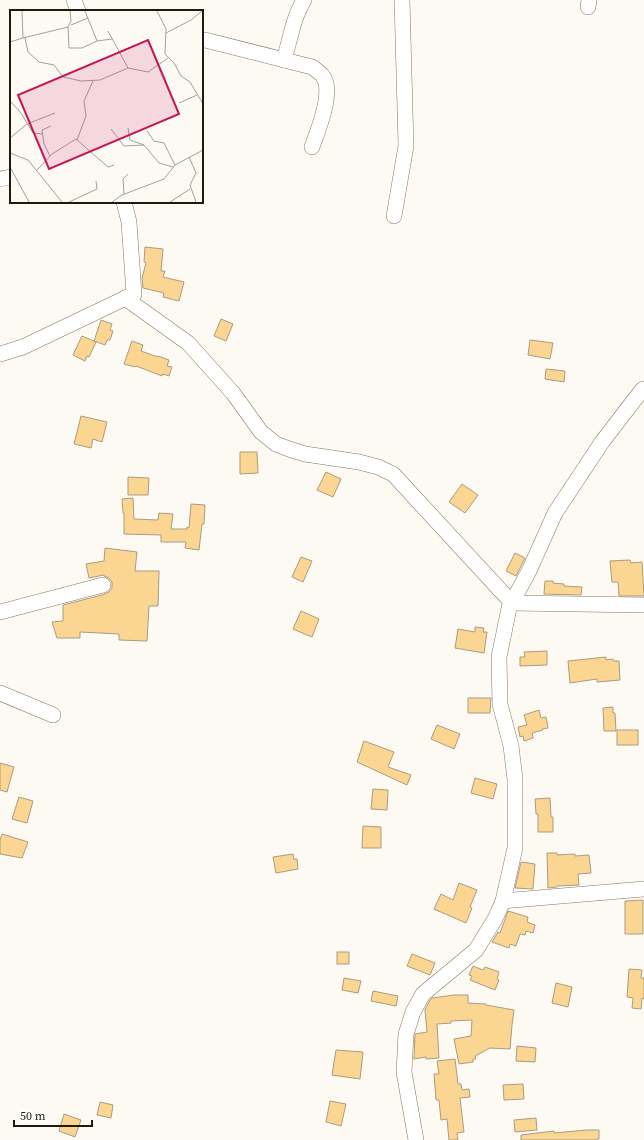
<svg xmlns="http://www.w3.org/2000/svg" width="644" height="1140" viewBox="0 0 644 1140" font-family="'Source Serif 4',serif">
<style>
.building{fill:#fbd693;stroke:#aa9b81}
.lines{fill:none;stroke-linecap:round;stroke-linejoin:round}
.minor-casing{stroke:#85775e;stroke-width:16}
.minor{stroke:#fff;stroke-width:15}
.inset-road{fill:none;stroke:#a4a099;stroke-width:1}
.view{fill:#c2185b;fill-opacity:0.15;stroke:#c2185b;stroke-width:2}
.inset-edge{fill:none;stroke:#1f1a10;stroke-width:2}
</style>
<rect width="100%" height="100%" fill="#fdfaf4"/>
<g class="building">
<polygon points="145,247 163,249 161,271 165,271 163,277 184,282 179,301 163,297 164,293 143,288 142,278 146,263 144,262"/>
<polygon points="221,319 233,324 226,341 214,336"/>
<polygon points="101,320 112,324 110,330 113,331 110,340 107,340 105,345 94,341"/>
<polygon points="82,336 96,342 89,357 87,356 85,361 73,355"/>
<polygon points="530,340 553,343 550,359 528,355"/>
<polygon points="132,341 143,345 141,351 158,357 158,356 169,360 167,366 172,367 169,376 163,374 162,376 136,366 135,367 124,364"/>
<polygon points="546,369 565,371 564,382 545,379"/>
<polygon points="81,416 107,422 102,442 93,439 91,448 74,444"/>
<polygon points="240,452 257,452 258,473 240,474"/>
<polygon points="326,472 341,479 333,497 317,490"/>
<polygon points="128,477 149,478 148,495 128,495"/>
<polygon points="462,484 478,495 465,513 449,502"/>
<polygon points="133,498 134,519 158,520 159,513 173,514 171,529 187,529 187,527 189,528 191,504 205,505 204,524 202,524 199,550 185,548 186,542 161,542 161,535 124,534 124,513 123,513 122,499"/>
<polygon points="105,548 137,552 135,571 159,571 158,606 149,606 147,641 119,640 119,634 80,632 80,638 57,638 52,622 63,621 63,605 102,595 109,592 112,588 112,582 109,578 104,576 104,575 89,578 86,564 104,561"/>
<polygon points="515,553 525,558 516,576 506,571"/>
<polygon points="301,557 312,561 303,582 292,577"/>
<polygon points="630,560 631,563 642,562 644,596 619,596 618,582 612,582 610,561"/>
<polygon points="545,581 553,581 553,583 564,584 564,586 582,587 581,595 544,594"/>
<polygon points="301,611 319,619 312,637 293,629"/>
<polygon points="475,627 484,628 483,632 487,632 484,653 455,648 458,629 475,632"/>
<polygon points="547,651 547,665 520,666 520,657 525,657 524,652"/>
<polygon points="606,657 606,660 613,659 613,661 619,661 620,680 597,682 597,679 570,683 568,661"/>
<polygon points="468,698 491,698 490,713 468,713"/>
<polygon points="613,707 613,713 615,713 616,731 604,731 603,708"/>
<polygon points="539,710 541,718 546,717 548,728 542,729 543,730 532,733 533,738 524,741 523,736 520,737 518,727 527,725 524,715"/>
<polygon points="437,725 460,734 454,749 431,739"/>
<rect x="617" y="730" width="21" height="15"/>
<polygon points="364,741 394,752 388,767 411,775 407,785 357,762"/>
<polygon points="0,763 14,767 7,792 0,790"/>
<polygon points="475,778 497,784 493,799 471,793"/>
<polygon points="373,789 388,790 387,810 371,809"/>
<polygon points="19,797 33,801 27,823 12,819"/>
<polygon points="550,798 551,817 553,817 553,832 538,832 538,814 536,814 535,799"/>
<polygon points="363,826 381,827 381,848 362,848"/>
<polygon points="2,834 28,842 22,858 0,854 0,840"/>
<polygon points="547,853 557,853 557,855 575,854 575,856 589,855 591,873 578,874 579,885 557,886 557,887 548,888"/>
<polygon points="293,854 294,859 297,859 298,869 276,873 273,857"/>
<polygon points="521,862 535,864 533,889 515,888"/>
<polygon points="459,883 477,890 470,907 472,908 466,923 434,909 441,894 453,900"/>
<polygon points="643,900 643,934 625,934 625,901"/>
<polygon points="508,911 528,917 527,922 535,925 533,933 526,931 525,935 520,934 516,946 510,944 509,948 492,942 498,932 500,933"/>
<rect x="337" y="952" width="12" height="12"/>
<polygon points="412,954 435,963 430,975 407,966"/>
<polygon points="473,966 483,970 485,967 499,972 497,979 499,980 495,990 470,980 472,976 469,975"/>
<polygon points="629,969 642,970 641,978 644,978 644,999 642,998 641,1009 632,1008 633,998 627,997"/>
<polygon points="344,978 361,981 358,993 342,990"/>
<polygon points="556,983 572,987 568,1007 552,1003"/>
<polygon points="373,991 398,996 396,1006 371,1001"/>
<polygon points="454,995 468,995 468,1003 486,1004 486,1005 514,1010 512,1025 510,1049 490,1048 475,1056 476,1059 473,1059 473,1062 459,1064 454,1039 471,1036 472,1020 451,1021 451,1023 437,1024 439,1058 426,1059 426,1057 414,1059 415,1034 427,1032 425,1010 430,1000 432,998"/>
<polygon points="517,1046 536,1048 535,1062 516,1061"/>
<polygon points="336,1050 363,1052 360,1079 332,1075"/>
<polygon points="455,1059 458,1084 461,1084 462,1090 469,1089 470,1097 460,1098 464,1132 457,1133 458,1140 449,1140 447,1119 441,1120 439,1100 436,1100 434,1074 439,1074 437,1061"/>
<polygon points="523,1084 524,1099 504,1100 503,1085"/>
<polygon points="330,1101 346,1104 341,1126 326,1122"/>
<polygon points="100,1102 113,1105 111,1118 97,1115"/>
<polygon points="64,1114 81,1120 75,1137 59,1131"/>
<polygon points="536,1118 537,1130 515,1132 514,1120"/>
<polygon points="587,1130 599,1130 599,1139 597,1139 597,1140 521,1140 521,1135 554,1131 554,1133"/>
</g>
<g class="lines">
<defs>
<g id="minor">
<polyline points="74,0 78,11"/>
<polyline points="588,7 589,0"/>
<path d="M 202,40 L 205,40 L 312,67 C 315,69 319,72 322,75 C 335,90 318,130 312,147"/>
<path d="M 284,60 C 290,40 293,18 304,0"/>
<polyline points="0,179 11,177"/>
<polyline points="394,216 406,146 402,0"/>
<polyline points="125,298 188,343 233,393 261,432 276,444 289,449 305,454 359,462 378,467 393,474 512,603 644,605"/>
<polyline points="0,354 23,347 134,294 129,222 124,202"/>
<polyline points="0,612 103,585"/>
<polyline points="0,693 53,715"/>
<polyline points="503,901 644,889"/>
<polyline points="416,1140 404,1072 406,1034 413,1012 423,994 476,950 495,919 503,901 515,848 515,779 511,746 500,704 499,657 509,608 529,571 555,513 602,442 642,390 644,389"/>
</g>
</defs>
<use href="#minor" class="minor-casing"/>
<use href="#minor" class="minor"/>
</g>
<g transform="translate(10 10)">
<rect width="193" height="193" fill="#fdfaf4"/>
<path class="inset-road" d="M 147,1 L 156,19 L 155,44 L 164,53 L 171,66 L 180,72 L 193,94M 61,15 L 78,8M 58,17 L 59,38 L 72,38 L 87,31 L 75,1M 98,21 L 118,58M 156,23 L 181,10 L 192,1M 13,28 L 58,17 L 61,11 L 60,1M 15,28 L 18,42 L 29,52 L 44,55 L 53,67 L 71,71 L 90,70 L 118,58 L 138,62 L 158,48M 87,31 L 102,29M 0,32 L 13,28 L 12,1M 0,91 L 11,103 L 23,123 L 32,124M 169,93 L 187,85M 118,118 L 120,130 L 134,135 L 149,153 L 163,157M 101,119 L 114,136 L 134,135M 137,121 L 144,131 L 154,133 L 165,155M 0,128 L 17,114 L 45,103M 67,130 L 76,106 L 74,91 L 83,71M 0,143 L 18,150 L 52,192M 40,146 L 34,134 L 32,120 L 41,116M 179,147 L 186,163 L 180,175 L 186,192M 0,157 L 19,192M 26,161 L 42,144 L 66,129 L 98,157 L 104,155M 114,184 L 113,169 L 118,164M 59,192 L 87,179 L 86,171M 102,192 L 112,185 L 154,169 L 165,155 L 193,140M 160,192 L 180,179"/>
<path class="view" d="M 138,30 L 169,104 L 39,159 L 8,85 Z"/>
<rect width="193" height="193" class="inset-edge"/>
</g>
<path d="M14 1120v6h78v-6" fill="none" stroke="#1f1a10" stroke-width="2"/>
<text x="20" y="1120" font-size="12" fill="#1f1a10" stroke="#ffffff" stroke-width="3" paint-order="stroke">50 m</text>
</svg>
